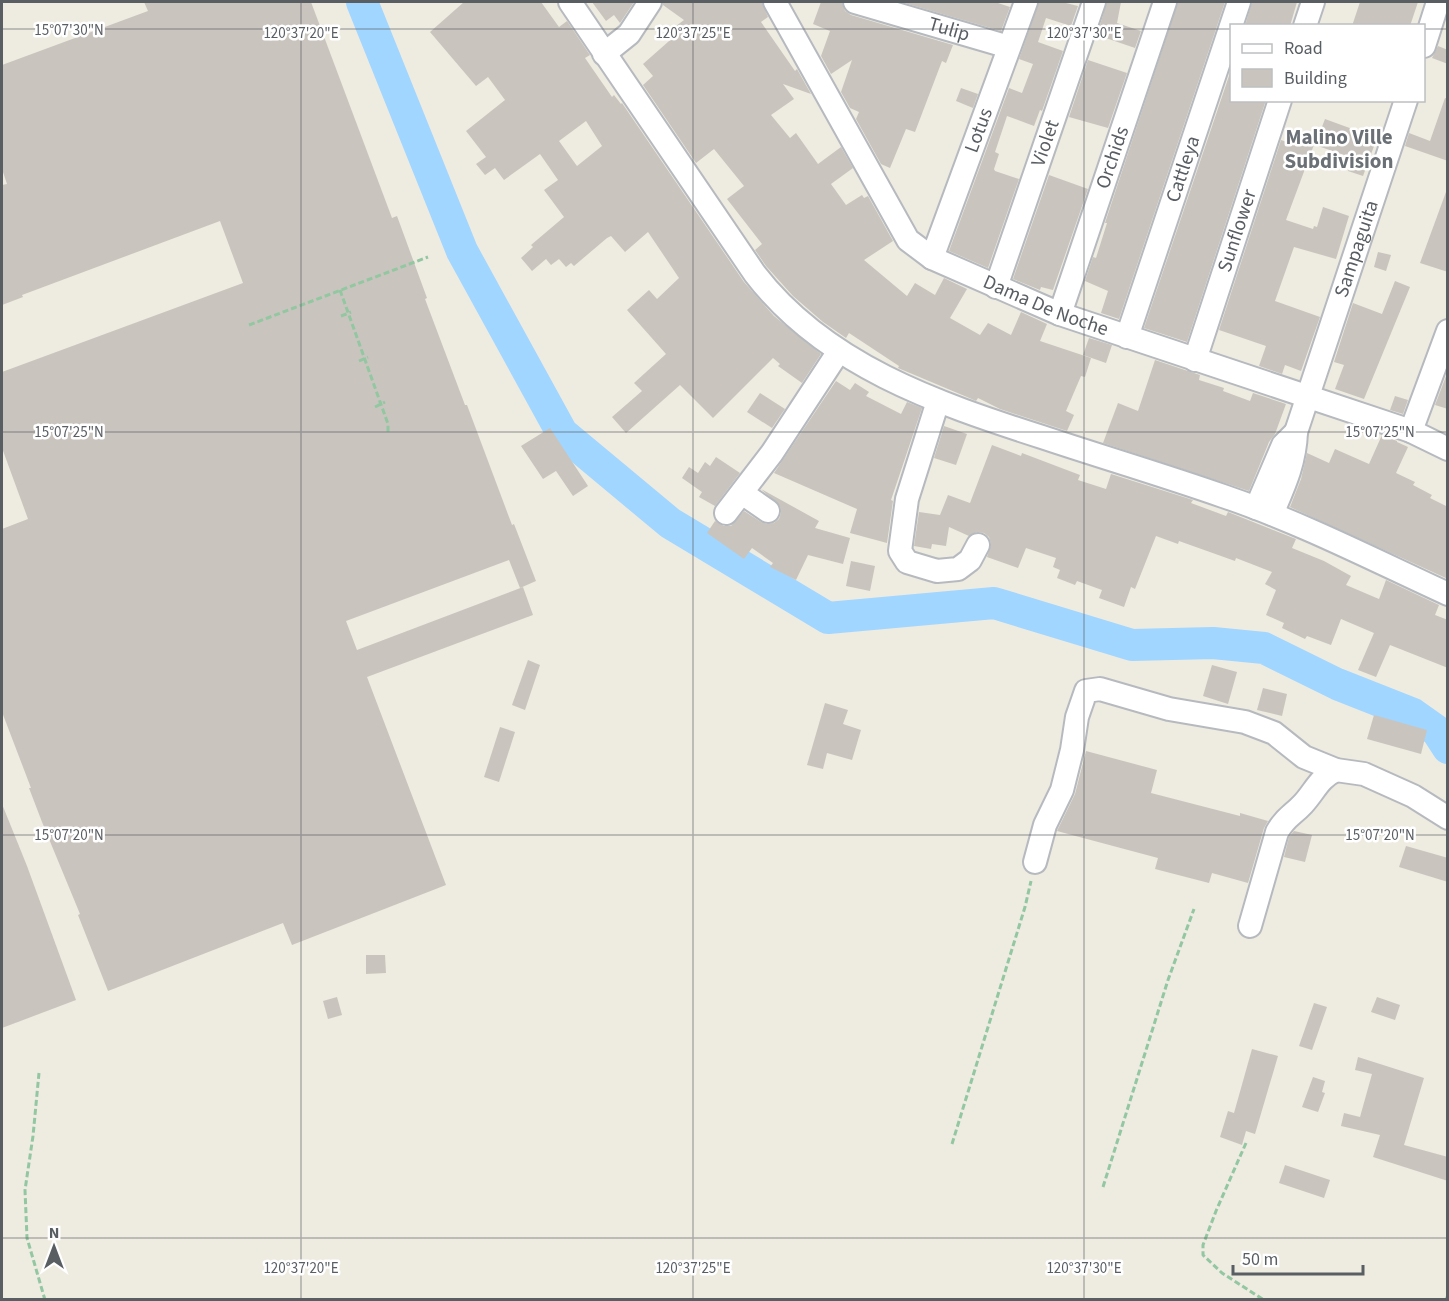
<svg xmlns="http://www.w3.org/2000/svg" width="1449" height="1301" viewBox="0 0 1449 1301" font-family="'Source Sans 3',sans-serif">
<style>
.lines{fill:none;stroke-linecap:round;stroke-linejoin:round}
.river{stroke:#a0d6ff;stroke-width:32}
.building{fill:#c9c5be;fill-rule:evenodd}
.minor-casing{stroke:#b6babf;stroke-width:26}
.path{stroke:#92c7a1;stroke-width:3;stroke-dasharray:6 3;stroke-linecap:butt}
.minor{stroke:#fff;stroke-width:22}
.ticks{fill:none;stroke:#595e63;stroke-width:1.5;stroke-opacity:0.45}
.labels{text-anchor:middle;dominant-baseline:central;stroke-width:5;stroke-linejoin:round;paint-order:stroke}
.street-label{font-size:20px;fill:#595e63;stroke:#fff}
.neighbourhood-label{font-size:21px;font-weight:bold;fill:#6a7075;stroke:#fff}
.ticks-label{font-size:15px;text-anchor:middle;fill:#595e63;stroke:#fff;stroke-width:5;stroke-linejoin:round;paint-order:stroke}
</style>
<rect width="100%" height="100%" fill="#eeebe1"/>
<g class="lines">
<polyline class="river" points="362,2 462,251 562,433 670,523 828,618 994,603 1132,645 1213,643 1264,648 1337,684 1413,714 1437,731 1448,748"/>
</g>
<g class="building">
<polygon points="144,2 311,2 392,218 397,216 427,298 425,299 465,405 467,405 512,525 514,524 536,581 520,588 509,560 346,621 357,650 523,587 533,615 367,677 446,885 292,945 283,923 108,991 78,915 80,914 42,822 29,788 31,788 2,712 2,529 28,519 2,448 2,372 243,283 220,221 22,295 23,297 2,305 2,185 7,184 2,169 2,65 148,11"/>
<path d="M 464,2 L 541,2 L 559,27 L 567,21 L 590,55 L 585,58 L 612,97 L 614,95 L 621,104 L 622,103 L 744,282 L 774,316 L 821,354 L 802,383 L 778,366 L 780,364 L 773,358 L 713,418 L 680,385 L 626,433 L 612,417 L 642,391 L 634,383 L 666,354 L 627,310 L 649,290 L 657,299 L 679,278 L 648,232 L 625,252 L 611,236 L 607,238 L 574,266 L 571,263 L 566,267 L 559,259 L 551,265 L 546,259 L 532,271 L 521,258 L 533,247 L 531,245 L 564,217 L 544,190 L 558,180 L 540,154 L 504,180 L 495,168 L 485,175 L 476,164 L 486,157 L 466,131 L 505,100 L 488,77 L 476,86 L 430,32 ZM 586,121 L 602,146 L 577,166 L 559,141 Z"/>
<polygon points="592,2 634,2 620,23 614,15 606,21"/>
<polygon points="663,2 762,2 768,17 761,22 795,71 797,69 811,94 783,84 794,99 771,115 790,138 796,133 818,164 841,147 853,168 831,184 846,205 862,195 864,198 868,196 893,241 864,260 907,296 915,283 935,295 944,278 967,289 950,318 980,335 988,323 1011,335 1021,312 1047,324 1040,341 1091,358 1085,377 1081,376 1066,411 1074,415 1067,431 1000,409 978,398 976,401 967,397 898,368 899,366 849,333 846,338 823,322 793,296 766,266 755,250 762,244 727,199 744,186 714,149 696,163 643,85 653,76 643,64 677,34 672,29 684,20 663,5"/>
<polygon points="821,2 842,2 845,11 851,15 953,45 946,63 942,61 915,132 906,129 890,168 881,164 856,119 859,112 850,108 841,92 852,60 831,74 821,56 830,31 813,24"/>
<polygon points="901,2 995,2 1010,7 1001,31"/>
<polygon points="1039,2 1062,2 1078,6 1071,26 1046,18 1038,42 1063,51 1042,111 1040,110 1034,126 1007,116 995,152 999,154 994,169 995,171 1019,179 988,268 949,251 1009,88 1022,93 1033,64 1019,59"/>
<polygon points="1107,2 1121,2 1117,23 1141,31 1135,48 1097,35"/>
<polygon points="1178,2 1225,2 1119,319 1101,313 1108,291 1085,281 1093,257 1096,258 1107,223 1105,223"/>
<polygon points="1252,2 1297,2 1290,26 1245,26"/>
<polygon points="1360,2 1418,2 1410,26 1352,26"/>
<polygon points="1438,46 1448,50 1448,64 1432,58"/>
<polygon points="1088,60 1127,73 1108,128 1069,117"/>
<polygon points="1232,67 1232,100 1266,100 1187,342 1144,328"/>
<polygon points="961,88 978,94 973,108 956,101"/>
<polygon points="1445,98 1448,99 1448,161 1405,146 1409,133 1430,141"/>
<polygon points="1325,119 1377,138 1363,176 1348,171 1353,158 1315,145"/>
<polygon points="1290,133 1315,142 1286,220 1313,229 1314,226 1317,227 1323,207 1349,216 1336,259 1294,247 1275,301 1320,317 1301,371 1285,365 1282,374 1259,366 1266,346 1219,330 1281,140 1287,142"/>
<polygon points="1049,175 1088,189 1053,290 1041,287 1040,290 1013,279"/>
<polygon points="1446,192 1448,193 1448,272 1420,263"/>
<polygon points="1378,252 1391,255 1386,271 1374,267"/>
<polygon points="1395,281 1410,287 1364,399 1335,389 1344,365 1334,362 1353,303 1382,314"/>
<polygon points="1089,338 1112,345 1106,363 1083,355"/>
<polygon points="1155,360 1200,375 1199,380 1224,388 1223,391 1250,401 1253,393 1286,404 1275,434 1269,442 1249,491 1103,443 1118,403 1138,411"/>
<polygon points="1448,371 1448,409 1435,405"/>
<polygon points="836,381 850,390 855,383 869,392 866,396 901,414 907,402 922,408 891,500 893,501 887,543 850,533 857,509 774,473"/>
<polygon points="760,393 785,409 772,428 747,412"/>
<polygon points="1395,396 1408,400 1403,414 1390,410"/>
<polygon points="944,426 967,434 956,465 934,458"/>
<polygon points="550,428 588,486 573,496 556,471 543,479 521,446"/>
<polygon points="1382,435 1397,441 1397,442 1408,447 1396,473 1415,482 1413,485 1432,495 1430,498 1448,507 1448,579 1290,507 1301,479 1307,453 1329,463 1335,449 1369,464"/>
<polygon points="992,445 1021,456 1022,453 1080,475 1078,480 1106,489 1111,474 1193,500 1191,503 1226,516 1228,512 1296,539 1292,548 1324,561 1351,576 1346,585 1379,599 1386,580 1439,605 1435,615 1448,620 1448,668 1390,645 1376,677 1358,670 1374,633 1341,619 1331,645 1307,636 1305,639 1282,628 1284,623 1266,615 1276,590 1265,584 1272,572 1236,558 1235,561 1179,541 1178,544 1156,536 1135,589 1131,587 1124,607 1099,598 1102,590 1077,581 1075,585 1057,578 1060,570 1053,567 1056,558 1026,548 1018,568 987,557 991,544 989,537 984,533 977,532 969,536 949,527 946,546 932,544 931,549 914,546 919,512 940,515 948,495 970,503"/>
<polygon points="716,457 740,473 715,506 699,497 702,492 682,478 689,467 698,473 705,462 710,466"/>
<polygon points="761,489 819,521 815,528 850,538 843,564 808,555 796,580 770,567 773,563 752,548 744,559 707,533 715,521 724,526 731,526 744,511 761,522 767,524 774,523 779,519 781,513 780,506"/>
<polygon points="851,561 875,566 870,591 846,586"/>
<polygon points="528,660 540,665 525,710 512,705"/>
<polygon points="1212,665 1237,672 1228,704 1203,696"/>
<polygon points="1263,688 1287,694 1282,716 1257,710"/>
<polygon points="825,703 848,710 843,724 861,730 852,760 827,753 823,769 807,765"/>
<polygon points="1374,715 1427,730 1421,754 1367,739"/>
<polygon points="500,727 515,732 499,782 484,777"/>
<polygon points="1086,751 1157,770 1151,793 1240,816 1240,813 1268,821 1264,828 1248,883 1212,873 1209,883 1155,869 1158,858 1057,831 1075,794"/>
<polygon points="2,804 27,866 76,1000 2,1028"/>
<polygon points="1294,831 1312,835 1305,862 1284,857 1289,837"/>
<polygon points="1406,846 1448,858 1448,882 1399,867"/>
<polygon points="366,955 385,955 386,973 366,974"/>
<polygon points="337,997 342,1015 328,1019 323,1001"/>
<polygon points="1377,997 1400,1005 1395,1020 1371,1012"/>
<polygon points="1314,1003 1327,1007 1312,1050 1299,1046"/>
<polygon points="1252,1049 1278,1056 1255,1134 1246,1131 1242,1145 1220,1137 1228,1111 1234,1113"/>
<polygon points="1358,1057 1424,1078 1404,1145 1448,1157 1448,1181 1373,1157 1380,1135 1341,1126 1344,1113 1360,1117 1372,1074 1355,1070"/>
<polygon points="1313,1077 1325,1081 1322,1092 1325,1093 1318,1112 1302,1107"/>
<polygon points="1285,1165 1330,1180 1324,1198 1279,1183"/>
</g>
<g class="lines">
<defs>
<g id="minor">
<path d="M 570,2 L 755,274 C 825,365 936,403 1042,437 C 1102,457 1163,475 1223,496 C 1300,522 1374,560 1448,594"/>
<path id="s1" d="M 775,2 L 908,240 L 932,258 L 1060,314 L 1411,431 L 1448,449"/>
<path id="s2" d="M 855,2 L 1009,47"/>
<polyline points="1305,26 1313,2"/>
<polyline points="1424,46 1438,2"/>
<polyline points="604,54 629,34 650,2"/>
<path id="s3" d="M 932,258 L 1026,2"/>
<path id="s4" d="M 996,287 L 1094,2"/>
<path id="s5" d="M 1060,314 L 1165,2"/>
<path id="s6" d="M 1127,337 L 1239,2"/>
<path id="s7" d="M 1195,360 L 1280,100"/>
<polyline points="938,401 907,499 900,551 907,562 937,571 958,569 970,560 978,545"/>
<polyline points="1411,431 1448,331"/>
<polyline points="742,493 768,511"/>
<polyline points="1256,508 1283,445 1296,432"/>
<polyline points="726,513 772,453 839,351"/>
<path id="s8" d="M 1272,514 C 1284,486 1295,463 1296,432 L 1406,100"/>
<polyline points="1035,862 1045,825 1062,790 1072,750 1077,717 1086,691 1100,689 1169,709 1245,722 1274,733 1304,757 1336,770 1364,774 1413,796 1448,818"/>
<path d="M 1250,926 L 1277,832 C 1286,816 1292,816 1303,804 C 1315,791 1319,778 1336,770"/>
</g>
</defs>
<use href="#minor" class="minor-casing"/>
<g class="path">
<polyline points="340,290 388,424 388,432"/>
<polyline points="341,316 351,312"/>
<polyline points="249,325 428,257"/>
<polyline points="359,361 368,357"/>
<polyline points="375,407 385,402"/>
<polyline points="39,1073 33,1136 25,1190 27,1238 45,1300"/>
<polyline points="1246,1143 1216,1211 1203,1245 1203,1255 1222,1273 1264,1300"/>
<polyline points="952,1144 1025,907 1031,881"/>
<polyline points="1103,1187 1168,980 1194,909"/>
<polyline points="1446,1300 1448,1295"/>
</g>
<use href="#minor" class="minor"/>
</g>
<path class="ticks" d="M 301,2 L 301,1300M 693,2 L 693,1300M 1084,2 L 1084,1300M 2,29 L 1232,29M 1424,29 L 1448,29M 2,432 L 1448,432M 2,835 L 1448,835M 2,1238 L 1448,1238"/>
<g class="labels">
<g class="street-label">
<text stroke="none"><textPath href="#s2" startOffset="98">Tulip</textPath></text>
<text stroke="none"><textPath href="#s3" startOffset="136">Lotus</textPath></text>
<text stroke="none"><textPath href="#s4" startOffset="152">Violet</textPath></text>
<text stroke="none"><textPath href="#s5" startOffset="165">Orchids</textPath></text>
<text stroke="none"><textPath href="#s6" startOffset="177">Cattleya</textPath></text>
<text stroke="none"><textPath href="#s7" startOffset="136">Sunflower</textPath></text>
<text stroke="none"><textPath href="#s8" startOffset="279">Sampaguita</textPath></text>
<text stroke="none"><textPath href="#s1" startOffset="426">Dama De Noche</textPath></text>
</g>
<g class="neighbourhood-label">
<text x="1339" y="137">Malino Ville<tspan x="1339" dy="24">Subdivision</tspan></text>
</g>
</g>
<g class="ticks-label">
<text x="69" y="35">15°07'30"N</text>
<text x="301" y="38">120°37'20"E</text>
<text x="693" y="38">120°37'25"E</text>
<text x="1084" y="38">120°37'30"E</text>
<text x="69" y="437">15°07'25"N</text>
<text x="1380" y="437">15°07'25"N</text>
<text x="69" y="840">15°07'20"N</text>
<text x="1380" y="840">15°07'20"N</text>
<text x="301" y="1273">120°37'20"E</text>
<text x="693" y="1273">120°37'25"E</text>
<text x="1084" y="1273">120°37'30"E</text>
</g>
<rect width="1449" height="1301" fill="none" stroke="#595e63" stroke-width="6"/>
<rect x="1230" y="24" width="195" height="78" fill="#ffffff" stroke="#bdbfc1" stroke-width="1.5"/>
<rect x="1242" y="44" width="30" height="9" fill="#ffffff" stroke="#bdbfc1" stroke-width="1.5"/>
<text x="1284" y="54" font-size="18" fill="#595e63">Road</text>
<rect x="1242" y="69" width="30" height="18" fill="#c9c5be" stroke="#bdbfc1" stroke-width="1.5"/>
<text x="1284" y="84" font-size="18" fill="#595e63">Building</text>
<g transform="translate(54 1247)" stroke="#ffffff" stroke-width="4.5" paint-order="stroke">
<path d="M0-4.5L10 22L0 15L-10 22Z" fill="#595e63"/>
<text y="-9" font-size="16" font-weight="bold" text-anchor="middle" fill="#595e63">N</text>
</g>
<path d="M1233 1265v9h130v-9" fill="none" stroke="#595e63" stroke-width="3"/>
<text x="1242" y="1265" font-size="18" fill="#595e63" stroke="#ffffff" stroke-width="4.5" paint-order="stroke">50 m</text>
</svg>
